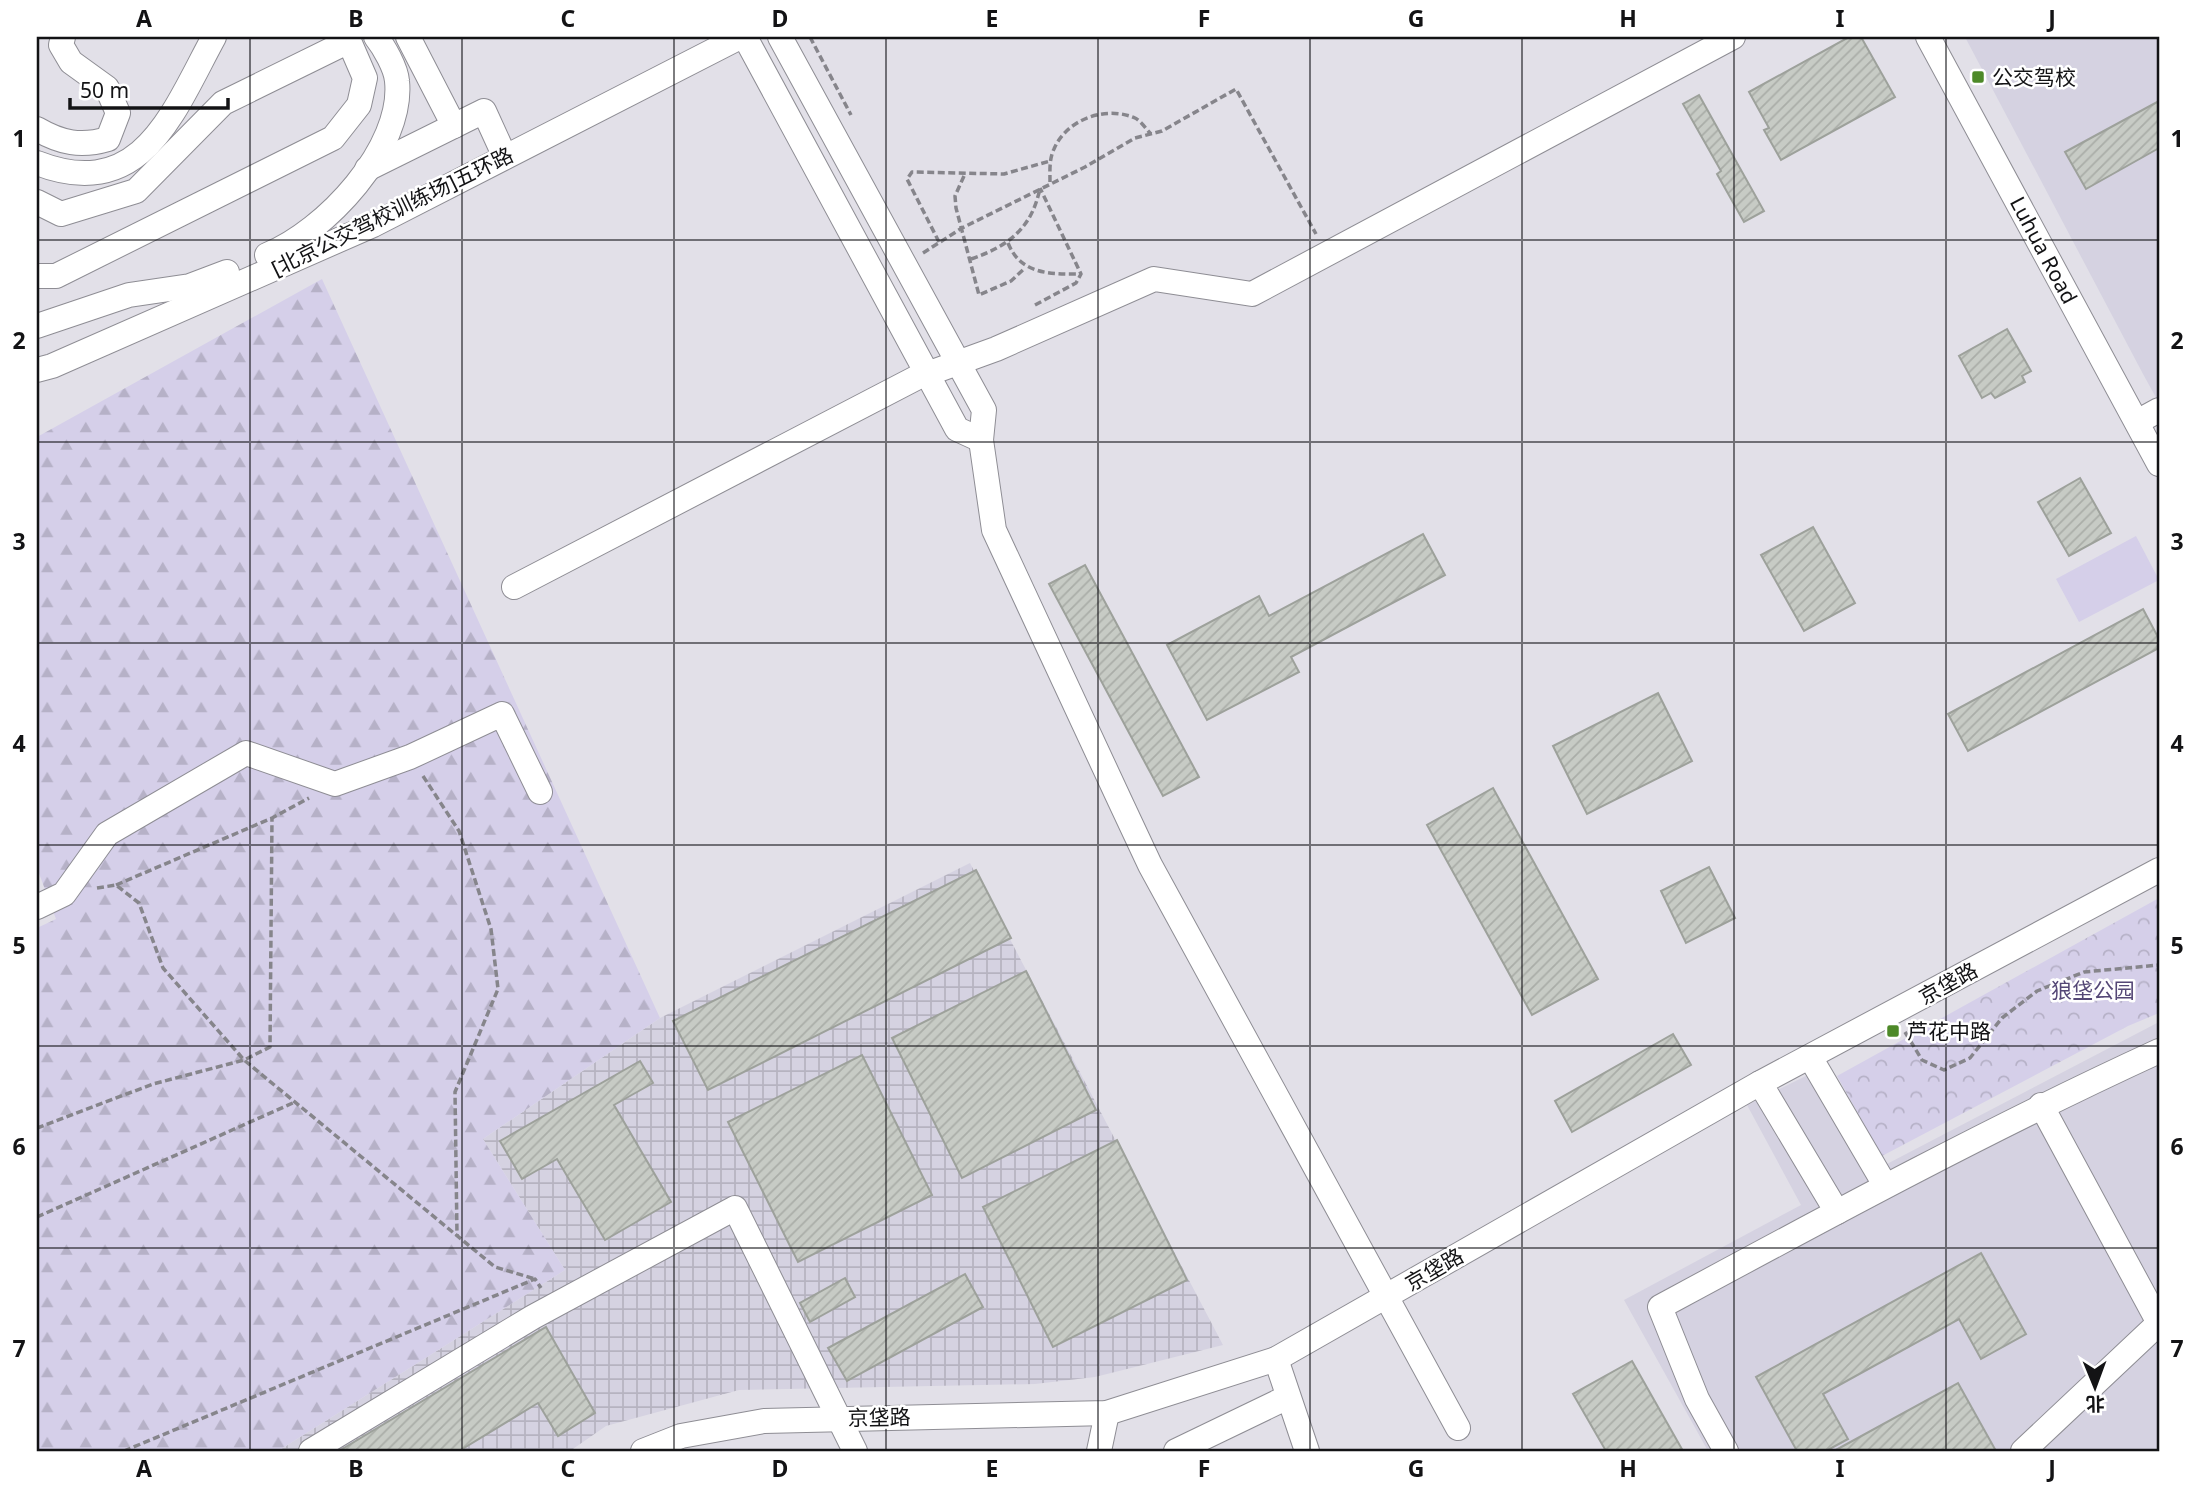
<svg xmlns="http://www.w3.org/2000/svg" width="2196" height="1488" viewBox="0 0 2196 1488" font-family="'Noto Sans','Noto Sans SC',sans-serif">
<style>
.built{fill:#d5d2e1}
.industrial{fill:url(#industrial-grid)}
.forest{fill:url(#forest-firs)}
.park{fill:url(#park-crowns)}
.pitch{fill:#d5cfe9}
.building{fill:url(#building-hatch);stroke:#9da19b;stroke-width:2}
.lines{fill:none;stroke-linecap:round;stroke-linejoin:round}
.minor-casing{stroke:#8e8d94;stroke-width:26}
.path{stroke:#86858b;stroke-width:3.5;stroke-dasharray:7 3.5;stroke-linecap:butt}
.minor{stroke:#fff;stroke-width:24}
.grid{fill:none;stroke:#131315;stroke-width:2;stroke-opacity:0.55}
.poi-dot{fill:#4d8928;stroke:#fff;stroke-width:2.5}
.labels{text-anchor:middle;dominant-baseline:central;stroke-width:5;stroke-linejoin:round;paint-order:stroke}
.poi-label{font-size:21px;fill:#131315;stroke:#fff;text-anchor:start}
.street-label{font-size:21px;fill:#131315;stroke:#fff}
.park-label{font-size:21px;fill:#544776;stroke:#fff}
.neatline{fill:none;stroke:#131315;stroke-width:2.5}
.grid-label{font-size:23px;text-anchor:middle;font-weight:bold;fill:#131315}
</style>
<defs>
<pattern id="industrial-grid" width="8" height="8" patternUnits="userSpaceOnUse" patternTransform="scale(1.75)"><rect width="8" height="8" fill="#d5d2e1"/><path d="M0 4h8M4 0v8" fill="none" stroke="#b6b3c0"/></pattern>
<pattern id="forest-firs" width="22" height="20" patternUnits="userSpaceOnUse" patternTransform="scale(1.75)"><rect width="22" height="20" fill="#d5cfe9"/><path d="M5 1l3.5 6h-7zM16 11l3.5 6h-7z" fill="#b6b1c7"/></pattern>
<pattern id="park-crowns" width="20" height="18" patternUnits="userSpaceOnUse" patternTransform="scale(1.75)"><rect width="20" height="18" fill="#d5cfe9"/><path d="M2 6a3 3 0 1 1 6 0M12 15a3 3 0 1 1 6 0" fill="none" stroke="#b6b1c7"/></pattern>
<pattern id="building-hatch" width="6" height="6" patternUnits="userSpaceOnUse" patternTransform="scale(1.75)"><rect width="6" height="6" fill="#c7cbc5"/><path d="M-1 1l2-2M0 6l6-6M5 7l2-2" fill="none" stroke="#aaada8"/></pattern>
</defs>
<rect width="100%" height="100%" fill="#e2e0e8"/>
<g class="built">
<polygon points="1965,37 2159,37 2159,403 2143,374"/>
<polygon points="2159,1022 2159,1451 1708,1451 1624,1300 1801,1205 1747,1105 1824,1067 1885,1165"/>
</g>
<polygon class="industrial" points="970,863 1223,1345 1095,1377 1035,1384 739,1390 606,1426 570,1451 278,1451 565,1270 483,1139 660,1018"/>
<polygon class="forest" points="322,279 660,1018 483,1139 565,1270 278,1451 37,1451 37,928 56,919 37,868 37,437"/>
<polygon class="park" points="2159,898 2159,1013 2128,1026 1882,1156 1837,1076"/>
<polygon class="pitch" points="2136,536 2159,580 2079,622 2056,579"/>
<g class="building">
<polygon points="1849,37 1861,37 1895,97 1781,160 1764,130 1769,128 1749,92"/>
<polygon points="1699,95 1764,211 1744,222 1717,174 1721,171 1683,104"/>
<polygon points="2159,101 2159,148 2086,189 2065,152"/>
<polygon points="2007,329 2031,371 2022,376 2025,382 1995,398 1991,393 1982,398 1959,356"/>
<polygon points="2080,478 2111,533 2069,556 2038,502"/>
<polygon points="1813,527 1855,603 1804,631 1761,555"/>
<polygon points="1423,534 1445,575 1291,657 1299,672 1207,720 1167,645 1259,596 1269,616"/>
<polygon points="1085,565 1199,777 1163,796 1049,584"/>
<polygon points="2143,609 2159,639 2159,648 1968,751 1948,714"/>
<polygon points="1658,693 1692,761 1587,814 1553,746"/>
<polygon points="1493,788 1598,979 1532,1015 1427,825"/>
<polygon points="1709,867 1735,918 1686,943 1661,891"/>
<polygon points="976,870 1011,938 708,1090 673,1021"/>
<polygon points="1026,971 1096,1110 962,1178 892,1038"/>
<polygon points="1673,1034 1691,1065 1572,1132 1555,1101"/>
<polygon points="862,1055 932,1195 798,1262 728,1122"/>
<polygon points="640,1061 653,1083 614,1105 671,1202 605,1240 557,1159 522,1179 500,1141"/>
<polygon points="1117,1140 1187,1280 1053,1347 983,1207"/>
<polygon points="1981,1253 2026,1334 1981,1359 1959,1319 1823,1394 1848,1439 1826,1451 1797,1451 1756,1377"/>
<polygon points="965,1274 983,1307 847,1381 828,1348"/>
<polygon points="845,1278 855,1297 810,1322 800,1303"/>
<polygon points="546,1327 595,1413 558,1436 538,1403 459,1451 339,1451"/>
<polygon points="1632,1361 1683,1451 1606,1451 1573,1394"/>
<polygon points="1958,1383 1996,1451 1834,1451"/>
</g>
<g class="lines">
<defs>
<g id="minor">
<polyline points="408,37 454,126"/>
<polyline points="745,37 957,429 981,440"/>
<polyline points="780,37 984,410 981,440 994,530 1120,801 1150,865 1458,1428"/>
<polyline points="1928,37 2159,464"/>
<path d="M 37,129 C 61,143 81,147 108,139 L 118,113 L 107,88 L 71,62 L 61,45 L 63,37"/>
<path d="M 37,163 C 142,204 173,112 214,37"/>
<polyline points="367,169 484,111 505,157"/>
<polyline points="37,202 61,214 136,191 223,103 349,41 365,78 359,105 333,138 56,276 37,276"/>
<path d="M 267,255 C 325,232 404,148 397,81 C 396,68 384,47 376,37"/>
<polyline points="37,326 129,295 190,286 227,272"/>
<polyline points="37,370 52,366 373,225 740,37"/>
<polyline points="2137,422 2159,410"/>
<polyline points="514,587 916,378 996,349 1154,279 1252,294 1733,37"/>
<polyline points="37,907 64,894 107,834 246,753 335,784 410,757 502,714 540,792"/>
<polyline points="1810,1057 1885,1185"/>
<polyline points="1760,1083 1837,1212"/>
<polyline points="2041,1105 2159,1323"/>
<polyline points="1276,1359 1307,1451"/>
<polyline points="311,1451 533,1317 735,1208 855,1451"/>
<polyline points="643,1451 681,1436 764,1421 1107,1413 1276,1359 1760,1083 2159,870"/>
<polyline points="1099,1451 1107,1413"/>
<polyline points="1176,1451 1288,1397"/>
<path d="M 1726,1451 L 1697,1399 L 1660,1307 C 1825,1218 1989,1129 2159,1051"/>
<polyline points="2023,1451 2159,1323"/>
</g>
</defs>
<use href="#minor" class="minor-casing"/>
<g class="path">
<polyline points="810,37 851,115"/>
<polyline points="964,176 955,196 956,208 979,295 1011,281 1025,268"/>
<path d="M 1050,182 C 1050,171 1049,159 1054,149 C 1066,120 1105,105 1135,118 C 1141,121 1146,129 1151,134"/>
<polyline points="939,242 907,179 912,172 1004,174 1050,161"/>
<path d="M 1008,243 C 1021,275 1050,274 1081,274"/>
<polyline points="923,253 962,228 1085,167 1135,138 1162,131 1236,89 1316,234"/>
<path d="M 971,259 C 1009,246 1032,228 1040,188"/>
<polyline points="1035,305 1076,283 1081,274 1040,188"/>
<polyline points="423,776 459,831 491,929 498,989 455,1092 457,1235"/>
<polyline points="116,885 272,818 309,798"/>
<polyline points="97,888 116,885 139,903 163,968 244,1060 495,1267 535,1279"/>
<polyline points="1905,1032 1922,1060 1944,1070 1970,1058 2002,1018 2037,991 2084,972 2159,965"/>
<polyline points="37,1128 153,1084 244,1060 270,1047 272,818"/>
<polyline points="37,1217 295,1102"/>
<polyline points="124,1451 535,1279 541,1288"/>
</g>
<use href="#minor" class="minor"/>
</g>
<path class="grid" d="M 250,37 L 250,1451M 462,37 L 462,1451M 674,37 L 674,1451M 886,37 L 886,1451M 1098,37 L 1098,1451M 1310,37 L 1310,1451M 1522,37 L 1522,1451M 1734,37 L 1734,1451M 1946,37 L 1946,1451M 37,240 L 2159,240M 37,442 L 2159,442M 37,643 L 2159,643M 37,845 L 2159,845M 37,1046 L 2159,1046M 37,1248 L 2159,1248"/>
<g class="poi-dot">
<rect x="1971" y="70" width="14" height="14" rx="3.5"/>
<rect x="1886" y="1024" width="14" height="14" rx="3.5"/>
</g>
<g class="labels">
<g class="poi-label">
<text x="1992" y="77">公交驾校</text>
<text x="1907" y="1031">芦花中路</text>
</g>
<g class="street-label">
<text transform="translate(392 211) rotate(-26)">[北京公交驾校训练场]五环路</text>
<text transform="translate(2044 250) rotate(62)">Luhua Road</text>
<text transform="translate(1948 983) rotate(-29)">京垡路</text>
<text transform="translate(1434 1269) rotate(-30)">京垡路</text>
<text transform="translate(879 1417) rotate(-1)">京垡路</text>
</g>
<g class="park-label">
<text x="2093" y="990">狼垡公园</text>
</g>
</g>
<rect width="2196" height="1488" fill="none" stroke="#ffffff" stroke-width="77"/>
<g transform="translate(2095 1387) rotate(179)" stroke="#ffffff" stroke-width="5" paint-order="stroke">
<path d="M0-5L12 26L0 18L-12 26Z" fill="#131315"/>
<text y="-10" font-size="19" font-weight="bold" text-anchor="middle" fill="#131315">北</text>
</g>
<path d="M70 98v10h158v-10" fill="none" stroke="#131315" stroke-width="3.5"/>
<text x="80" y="98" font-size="21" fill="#131315" stroke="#ffffff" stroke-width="5" paint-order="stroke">50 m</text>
<rect x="38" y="38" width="2120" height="1412" class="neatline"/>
<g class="grid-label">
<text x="144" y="27">A</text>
<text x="356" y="27">B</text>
<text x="568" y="27">C</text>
<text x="780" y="27">D</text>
<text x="992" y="27">E</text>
<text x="1204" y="27">F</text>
<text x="1416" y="27">G</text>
<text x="1628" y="27">H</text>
<text x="1840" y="27">I</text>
<text x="2052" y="27">J</text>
<text x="19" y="147">1</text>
<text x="2177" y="147">1</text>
<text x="19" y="349">2</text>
<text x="2177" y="349">2</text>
<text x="19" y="550">3</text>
<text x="2177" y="550">3</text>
<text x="19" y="752">4</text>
<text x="2177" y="752">4</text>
<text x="19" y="954">5</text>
<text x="2177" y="954">5</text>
<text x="19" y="1155">6</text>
<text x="2177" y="1155">6</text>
<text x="19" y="1357">7</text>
<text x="2177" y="1357">7</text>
<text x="144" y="1477">A</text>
<text x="356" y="1477">B</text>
<text x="568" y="1477">C</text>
<text x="780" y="1477">D</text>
<text x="992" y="1477">E</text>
<text x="1204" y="1477">F</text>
<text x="1416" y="1477">G</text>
<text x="1628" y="1477">H</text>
<text x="1840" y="1477">I</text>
<text x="2052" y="1477">J</text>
</g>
</svg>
